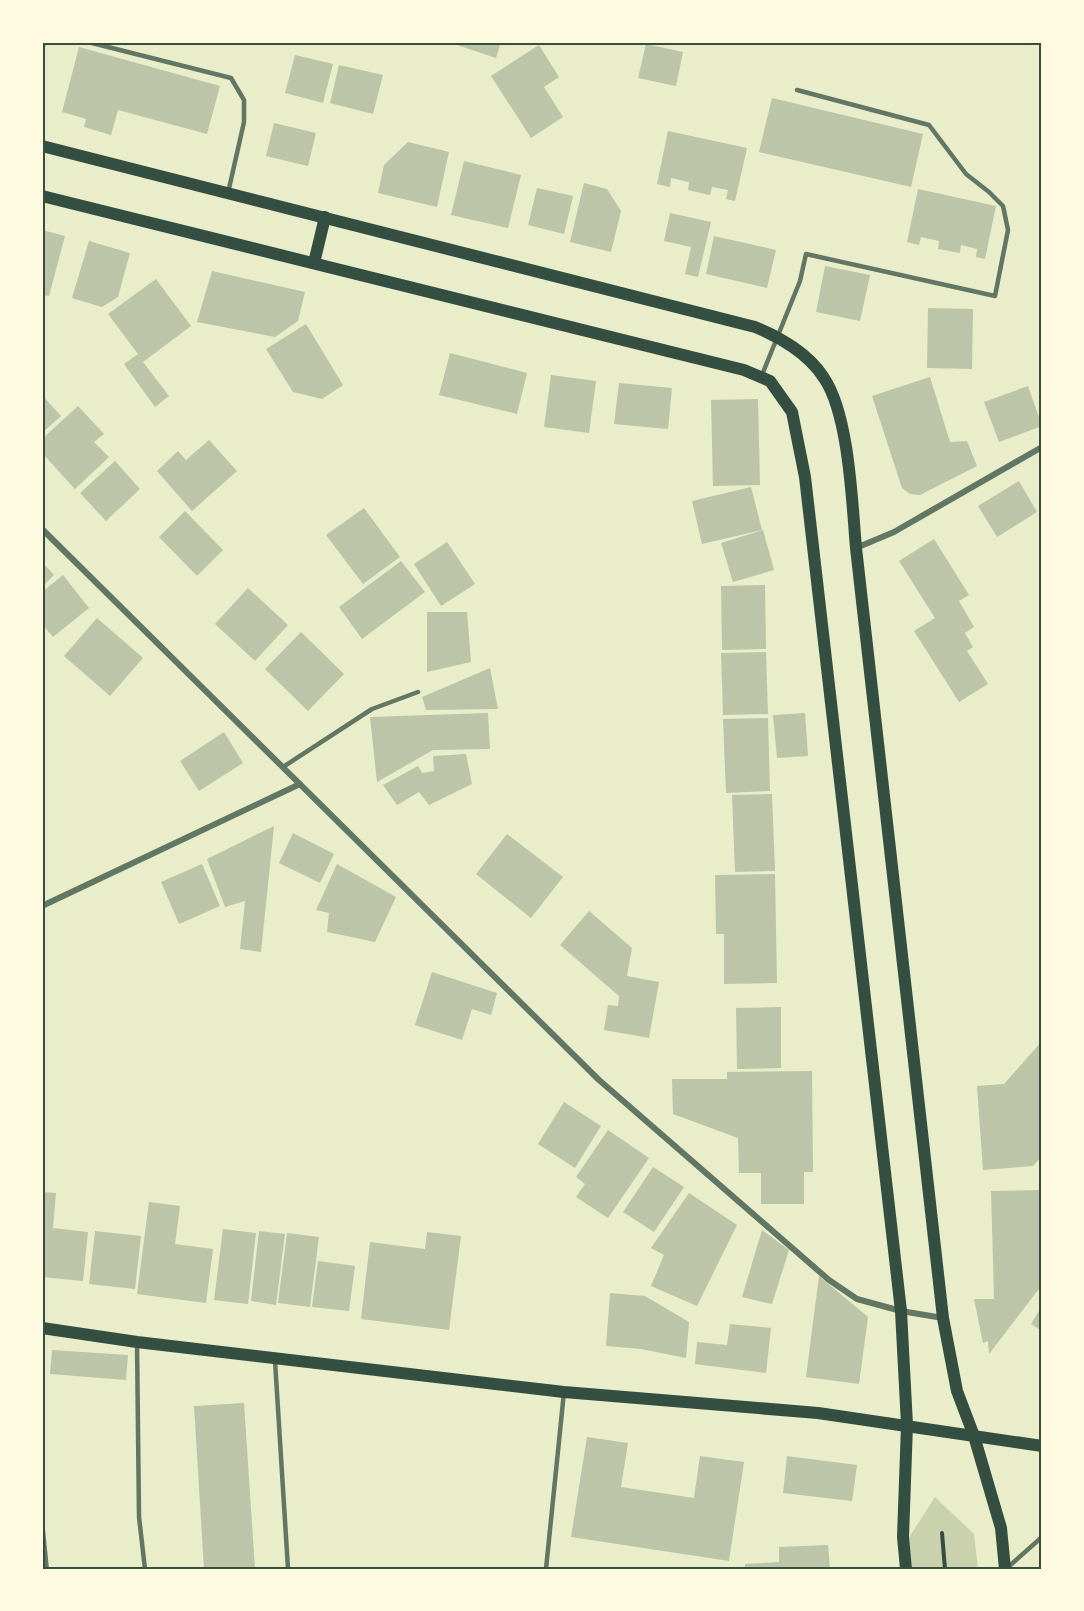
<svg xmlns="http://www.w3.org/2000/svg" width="1084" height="1611" viewBox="0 0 1084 1611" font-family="Signika,sans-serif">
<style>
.green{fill:#cad2ad}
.building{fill:#bcc5a7}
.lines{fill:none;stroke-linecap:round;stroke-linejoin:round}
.path{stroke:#344e41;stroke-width:4}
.service{stroke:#617663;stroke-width:4.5}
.minor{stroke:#617663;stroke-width:6}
.secondary{stroke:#344e41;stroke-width:12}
.neatline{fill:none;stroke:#344e41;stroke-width:2}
</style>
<rect width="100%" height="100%" fill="#e9edc9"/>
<polygon class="green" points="935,1497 974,1534 978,1569 912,1569 908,1539"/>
<g class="building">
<polygon points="448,42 501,42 496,58"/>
<polygon points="646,44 683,52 676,86 638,78"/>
<polygon points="539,45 559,77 544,87 563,117 531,138 491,76"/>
<polygon points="79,47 220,86 207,134 118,110 111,135 84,127 86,119 62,112"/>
<polygon points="295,55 333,64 323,103 285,93"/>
<polygon points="339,65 383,75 373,114 330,103"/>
<polygon points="772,98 923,134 911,187 759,152"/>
<polygon points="274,123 316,133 308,166 266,156"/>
<polygon points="668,131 747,148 735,201 726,199 728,190 712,187 710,195 688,190 689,182 671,178 670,187 657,184"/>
<polygon points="408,142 449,152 437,207 378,193 384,165"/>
<polygon points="464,161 521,175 508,228 451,215"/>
<polygon points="584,183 607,189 621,211 611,252 570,242"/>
<polygon points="537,188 573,196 564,234 528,225"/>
<polygon points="918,189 996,206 985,259 976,257 977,249 961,245 960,253 938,249 939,241 921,237 919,245 907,242"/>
<polygon points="670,213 711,222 698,277 685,274 691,247 664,241"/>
<polygon points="42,230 65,236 49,296 42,295"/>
<polygon points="714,236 776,250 767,288 706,274"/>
<polygon points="89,241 130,253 118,297 102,307 72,298"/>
<polygon points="825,266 870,275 860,321 816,312"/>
<polygon points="212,271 305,292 298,321 275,337 197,322"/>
<polygon points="156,279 191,326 143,362 169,396 155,407 124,364 138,354 108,314"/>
<polygon points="928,308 973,309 972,369 927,368"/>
<polygon points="306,324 343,385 322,399 293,392 266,349"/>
<polygon points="450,353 527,373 517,414 439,395"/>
<polygon points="551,375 596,381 589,433 544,427"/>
<polygon points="930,377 950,442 967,441 977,466 920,495 910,494 902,488 872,396"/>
<polygon points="619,383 672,388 668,429 614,424"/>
<polygon points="1028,386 1042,426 999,442 984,402"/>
<polygon points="42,395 61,416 42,433"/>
<polygon points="758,399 760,485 713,486 711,400"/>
<polygon points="78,406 104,434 94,442 109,457 75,489 42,453 42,439"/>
<polygon points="209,440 237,471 192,511 157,471 178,451 186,460"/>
<polygon points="115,461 140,489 106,521 80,493"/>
<polygon points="1019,481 1037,512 997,537 978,506"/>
<polygon points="751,487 762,530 702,544 692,501"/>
<polygon points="364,508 400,557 363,584 326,535"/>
<polygon points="185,511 223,550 197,576 159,537"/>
<polygon points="763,530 774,570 733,582 721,543"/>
<polygon points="934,539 969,595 959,601 974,627 965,633 973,647 967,651 988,684 959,702 914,631 935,618 899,561"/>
<polygon points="447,542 475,584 441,606 414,564"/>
<polygon points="401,561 425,592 362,639 339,607"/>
<polygon points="42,562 54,575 42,587"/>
<polygon points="63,575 89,608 53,637 42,624 42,592"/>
<polygon points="765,585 766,649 722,650 721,586"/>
<polygon points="248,588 288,625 255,661 215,624"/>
<polygon points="427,612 467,612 471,662 427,672"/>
<polygon points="97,618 143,658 110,696 64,656"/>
<polygon points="301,632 344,674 308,711 265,669"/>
<polygon points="766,652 768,714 723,715 721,653"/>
<polygon points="490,668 498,709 426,710 422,697"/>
<polygon points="488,713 490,749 433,750 377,782 370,717"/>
<polygon points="805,713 808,756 777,758 773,715"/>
<polygon points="768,718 770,791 726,793 723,719"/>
<polygon points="224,732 243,763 199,791 180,761"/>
<polygon points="466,754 472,784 429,805 419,792 397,805 383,785 418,766 422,773 434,771 433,756"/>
<polygon points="772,794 775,871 735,872 732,795"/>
<polygon points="274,826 261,952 240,949 245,901 225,907 207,859"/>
<polygon points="293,833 334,854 320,883 279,863"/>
<polygon points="507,834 563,877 531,918 476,874"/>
<polygon points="202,864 220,906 179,924 161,882"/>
<polygon points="337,864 396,897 375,942 327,932 329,913 316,910"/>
<polygon points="775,874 777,983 724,984 724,934 716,934 715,875"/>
<polygon points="589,911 632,948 627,976 659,982 649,1038 604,1030 608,1005 618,1006 619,996 560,945"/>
<polygon points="432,972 497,993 491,1015 472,1009 462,1040 415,1025"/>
<polygon points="781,1007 781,1068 737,1069 736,1008"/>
<polygon points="1042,1041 1042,1156 1033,1166 983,1170 977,1086 1004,1084"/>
<polygon points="812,1071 813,1172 804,1172 804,1204 761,1204 761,1173 739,1173 738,1138 673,1114 672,1079 727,1079 727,1072"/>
<polygon points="564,1102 601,1126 575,1168 538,1144"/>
<polygon points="608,1130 649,1158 608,1218 576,1197 585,1184 576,1177"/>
<polygon points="653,1167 684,1187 654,1232 623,1212"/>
<polygon points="1041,1190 1042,1285 989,1354 988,1341 983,1343 974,1299 994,1299 991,1191"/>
<polygon points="42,1192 56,1193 53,1228 88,1232 83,1281 42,1277"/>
<polygon points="689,1193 737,1225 697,1306 651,1286 664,1255 651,1248"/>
<polygon points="149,1202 180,1206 175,1244 213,1249 206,1303 137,1294"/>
<polygon points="223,1229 256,1233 248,1304 214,1300"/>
<polygon points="762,1230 789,1250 772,1304 742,1297"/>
<polygon points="95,1231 141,1236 135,1289 89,1284"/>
<polygon points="259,1231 285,1234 276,1305 251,1301"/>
<polygon points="427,1232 461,1236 449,1330 361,1319 370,1242 425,1249"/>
<polygon points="287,1233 319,1237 310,1307 278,1303"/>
<polygon points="318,1261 355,1266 349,1311 312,1307"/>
<polygon points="819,1276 868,1317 859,1384 806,1377"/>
<polygon points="610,1293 645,1296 689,1322 686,1358 641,1349 606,1346"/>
<polygon points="1042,1306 1042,1331 1031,1324"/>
<polygon points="730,1324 771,1328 766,1373 695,1364 697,1342 727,1345"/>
<polygon points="52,1350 128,1355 126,1380 50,1374"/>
<polygon points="244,1403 255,1569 204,1569 194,1406"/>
<polygon points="587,1437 628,1443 621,1487 694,1498 700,1456 744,1462 729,1561 571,1537"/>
<polygon points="787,1456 857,1465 852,1501 783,1493"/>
<polygon points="828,1545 830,1569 745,1569 745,1564 779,1562 779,1547"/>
</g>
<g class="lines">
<polyline class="path" points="942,1533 945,1569"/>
<g class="service">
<polyline points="88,42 231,78 244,100 244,122 228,193"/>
<polyline points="42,50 44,42 46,42"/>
<polyline points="762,375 800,281 806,254 995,296 1008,230 1003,206 989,192 966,174 929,125 797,90"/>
<polyline points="283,767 372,709 418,692"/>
<polyline points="137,1342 139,1517 145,1569"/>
<polyline points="275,1361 288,1569"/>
<polyline points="546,1569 564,1392"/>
<polyline points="1006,1569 1042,1537"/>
</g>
<g class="minor">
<polyline points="42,529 599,1080 829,1280 857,1299 901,1311 943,1318"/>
<polyline points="856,548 894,532 1042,447"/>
<polyline points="42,906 300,784"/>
<polyline points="42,1529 46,1569"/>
</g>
<g class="secondary">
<path d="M 42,146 L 755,327 C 780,337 809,354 824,378 C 849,415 852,502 856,548 L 943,1318 L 957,1391 L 974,1436 L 1001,1528 L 1005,1569"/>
<polyline points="42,196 744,370 770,381 792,412 805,477 901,1311 907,1425 903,1537 906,1569"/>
<polyline points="314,263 325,217"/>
<polyline points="42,1328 137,1342 564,1392 818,1413 1042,1446"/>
</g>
</g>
<rect width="1084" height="1611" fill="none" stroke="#fefae0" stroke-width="87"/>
<rect x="44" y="44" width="996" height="1524" class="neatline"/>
</svg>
